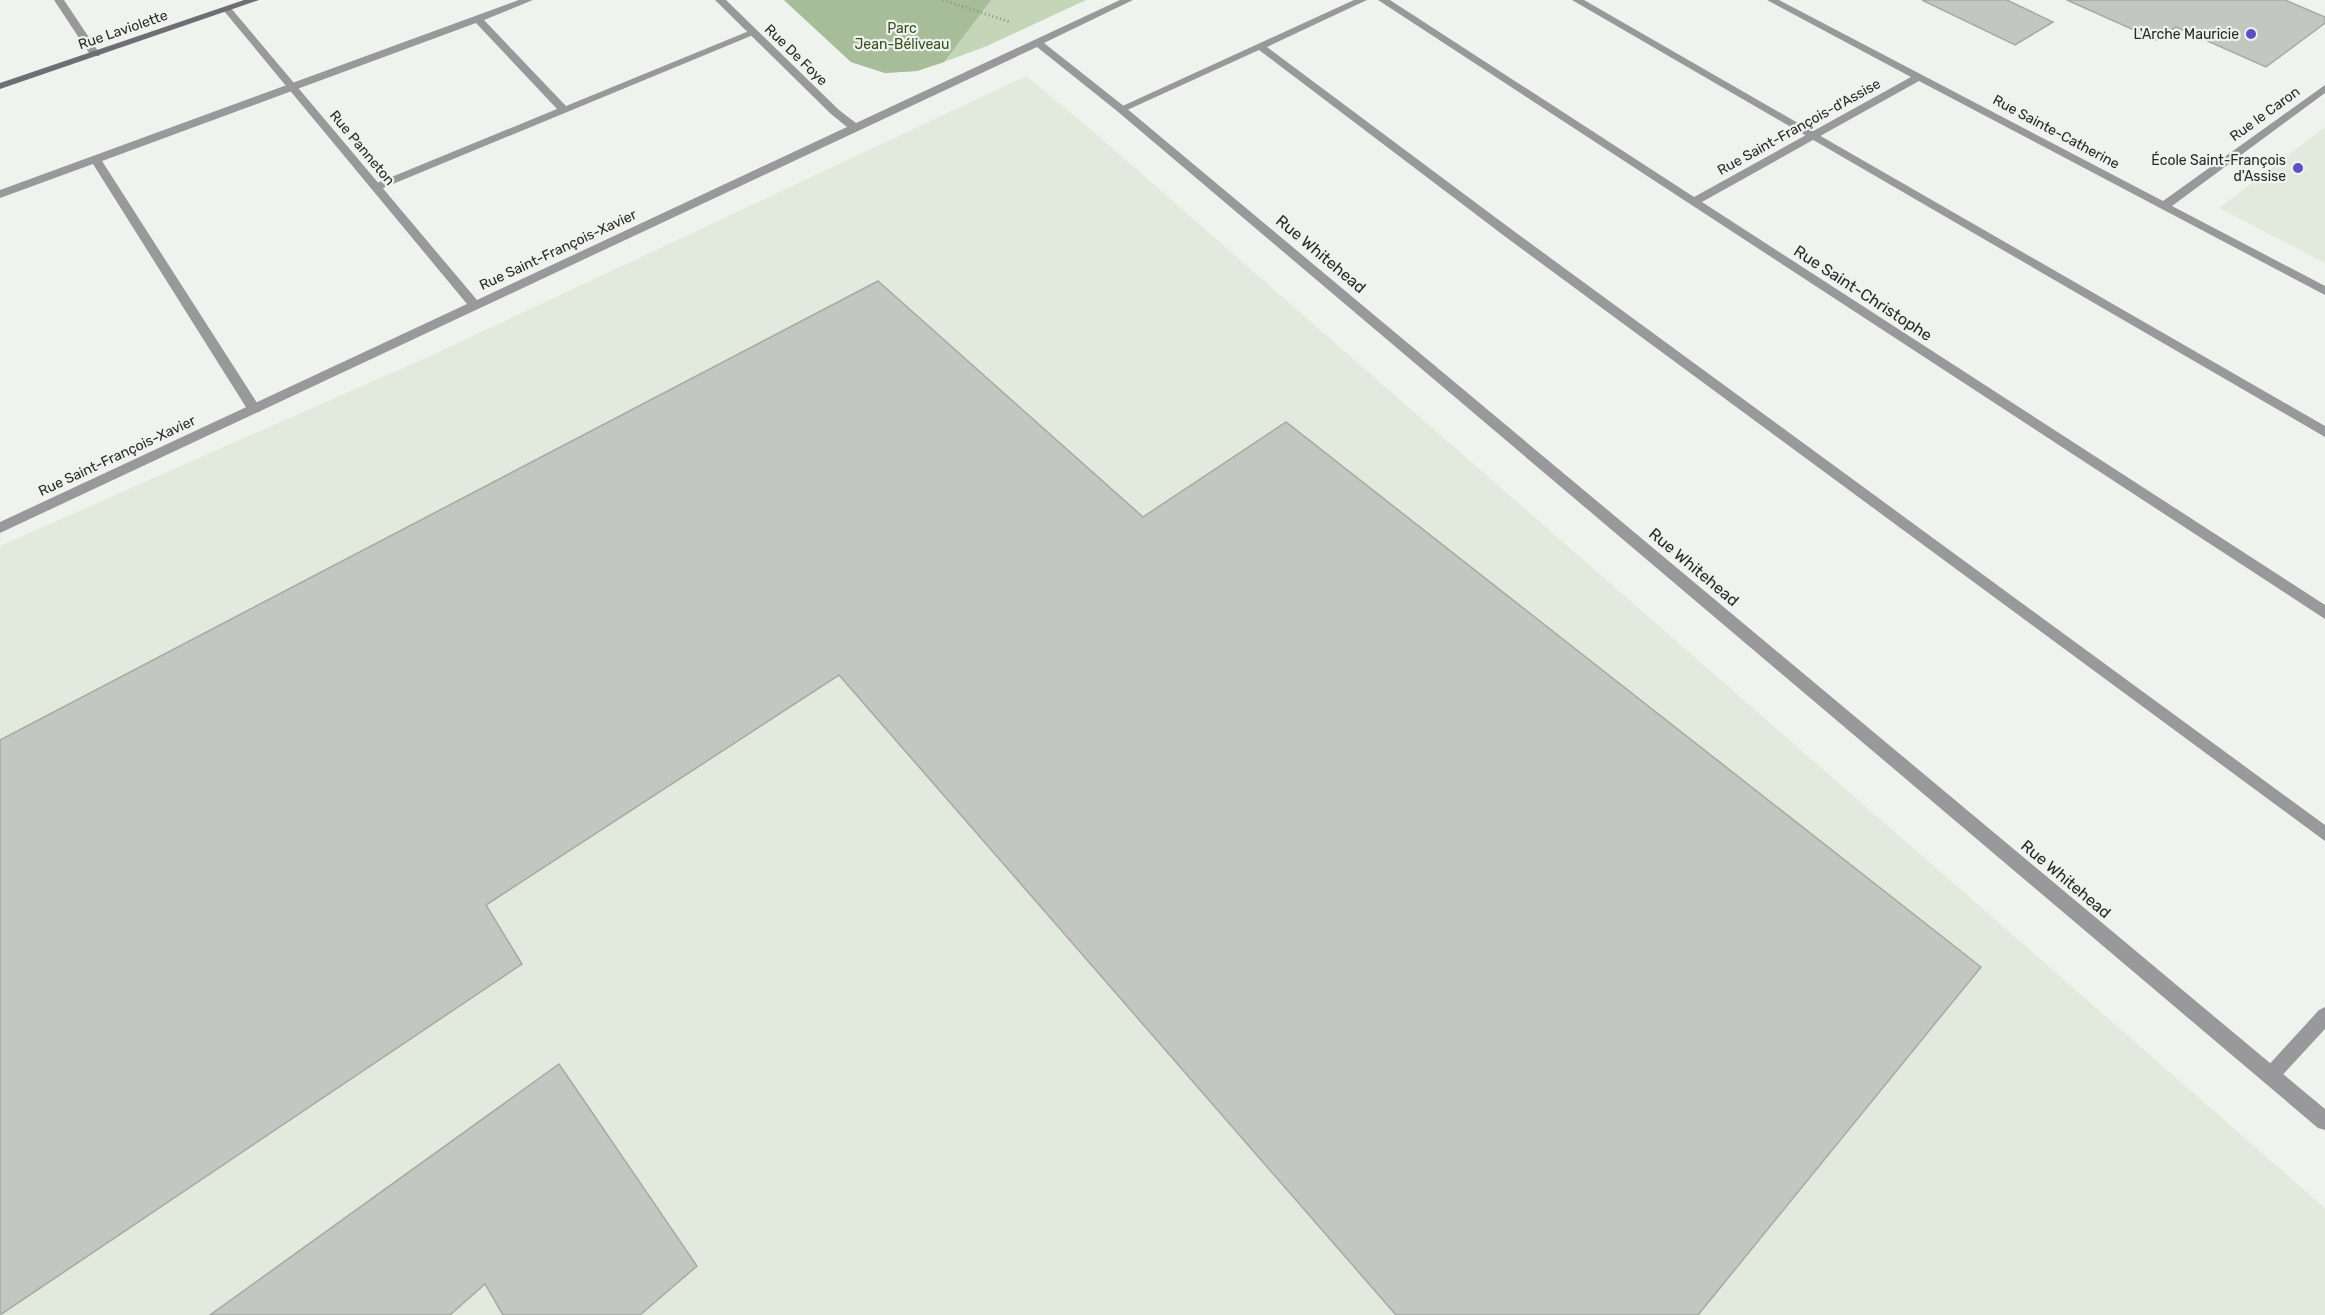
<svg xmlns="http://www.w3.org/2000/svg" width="2325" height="1315" viewBox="0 0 2325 1315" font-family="Rubik,sans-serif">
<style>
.built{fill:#e2e9dd}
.green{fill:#c5d6b8}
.forest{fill:#a7bc98}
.building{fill:#c3c6c1;stroke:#a6aaa4;stroke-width:1.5}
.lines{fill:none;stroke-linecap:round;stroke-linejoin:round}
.path{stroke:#8d908c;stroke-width:3;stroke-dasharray:1 3;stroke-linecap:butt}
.lane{fill:#99999c;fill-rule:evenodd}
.street{fill:#99999c;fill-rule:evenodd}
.secondary{fill:#6f6f73;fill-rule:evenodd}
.poi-dot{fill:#5e4ec7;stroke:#eff3ed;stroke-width:2}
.labels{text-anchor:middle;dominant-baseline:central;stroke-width:4.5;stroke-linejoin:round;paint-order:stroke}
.far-park-label{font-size:14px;fill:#35501b;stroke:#eff3ed}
.far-street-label{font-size:14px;fill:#292a28;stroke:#eff3ed}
.far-poi-label{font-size:14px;fill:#292a28;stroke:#eff3ed;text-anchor:end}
.street-label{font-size:16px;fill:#292a28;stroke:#eff3ed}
</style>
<rect width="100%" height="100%" fill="#eff3ed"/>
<g class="built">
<polygon points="1026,76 1089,128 2325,1208 2325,1315 0,1315 0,546 439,352"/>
<polygon points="2325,127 2325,263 2219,208"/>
</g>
<polygon class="green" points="784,0 1086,0 987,46 944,62 917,71 885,73 851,62"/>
<polygon class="forest" points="784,0 991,0 944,62 917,71 885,73 851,62"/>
<g class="building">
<polygon points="1922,0 2007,0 2053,22 2015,45"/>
<polygon points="2067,0 2285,0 2325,17 2325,23 2266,67 2176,27 2156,40"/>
<polygon points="878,281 1143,517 1286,422 1981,967 1698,1315 1396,1315 839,675 486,905 522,964 0,1315 0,740"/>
<polygon points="559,1064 697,1266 640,1315 503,1315 485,1284 450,1315 210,1315"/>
</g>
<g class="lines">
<polyline class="path" points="943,0 1010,22"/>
<g class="lane">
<polygon points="54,0 64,0 100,54 99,56 91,56"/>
<polygon points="519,0 533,0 484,20 566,106 749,31 758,33 376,191 370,187 372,185 557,109 476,23 102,161 259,406 261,409 259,412 249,412 93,164 0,198 0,190"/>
<polygon points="1354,0 1367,0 1267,47 1515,232 2325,825 2325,841 1507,238 1259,50 1125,111 1121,112 1116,109"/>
<polygon points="1572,0 1584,0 2325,426 2325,437"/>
<polygon points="2325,1007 2325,1029 2277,1081 2271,1084 2265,1081 2262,1075 2265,1069 2319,1010"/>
</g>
<g class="street">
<polygon points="715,0 726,0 839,110 856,123 1120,0 1133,0 1044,43 1125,107 2325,1109 2325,1130 2318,1128 1117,111 1037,47 0,533 0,522 467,304 224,11 224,7 230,7 477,300 847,127 831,114"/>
<polygon points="1378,0 1390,0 1694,197 1911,77 1767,0 1779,0 2163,201 2325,85 2325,93 2172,206 2325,286 2325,295 1919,81 1702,202 2325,605 2325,619"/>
</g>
<polygon class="secondary" points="244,0 259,0 0,89 0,83"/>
</g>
<g class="poi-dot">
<circle cx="2251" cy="34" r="6"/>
<circle cx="2298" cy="168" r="6"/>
</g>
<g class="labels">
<g class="far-park-label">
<text x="902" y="28">Parc<tspan x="902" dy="16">Jean-Béliveau</tspan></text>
</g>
<g class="far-street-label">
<text transform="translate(123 30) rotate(-19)">Rue Laviolette</text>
<text transform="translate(796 55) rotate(44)">Rue De Foye</text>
<text transform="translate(2265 114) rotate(-36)">Rue le Caron</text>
<text transform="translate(1799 127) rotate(-29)">Rue Saint-François-d'Assise</text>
<text transform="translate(2056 132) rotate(28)">Rue Sainte-Catherine</text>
<text transform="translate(362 148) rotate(50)">Rue Panneton</text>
<text transform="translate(558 250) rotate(-25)">Rue Saint-François-Xavier</text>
<text transform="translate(117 456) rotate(-25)">Rue Saint-François-Xavier</text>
</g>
<g class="far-poi-label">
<text x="2239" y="34">L'Arche Mauricie</text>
<text x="2286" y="160">École Saint-François<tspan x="2286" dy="16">d'Assise</tspan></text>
</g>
<g class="street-label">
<text transform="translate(1321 254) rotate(40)">Rue Whitehead</text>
<text transform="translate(1863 293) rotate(33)">Rue Saint-Christophe</text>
<text transform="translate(1694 567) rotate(40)">Rue Whitehead</text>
<text transform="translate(2066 879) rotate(40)">Rue Whitehead</text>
</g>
</g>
</svg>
